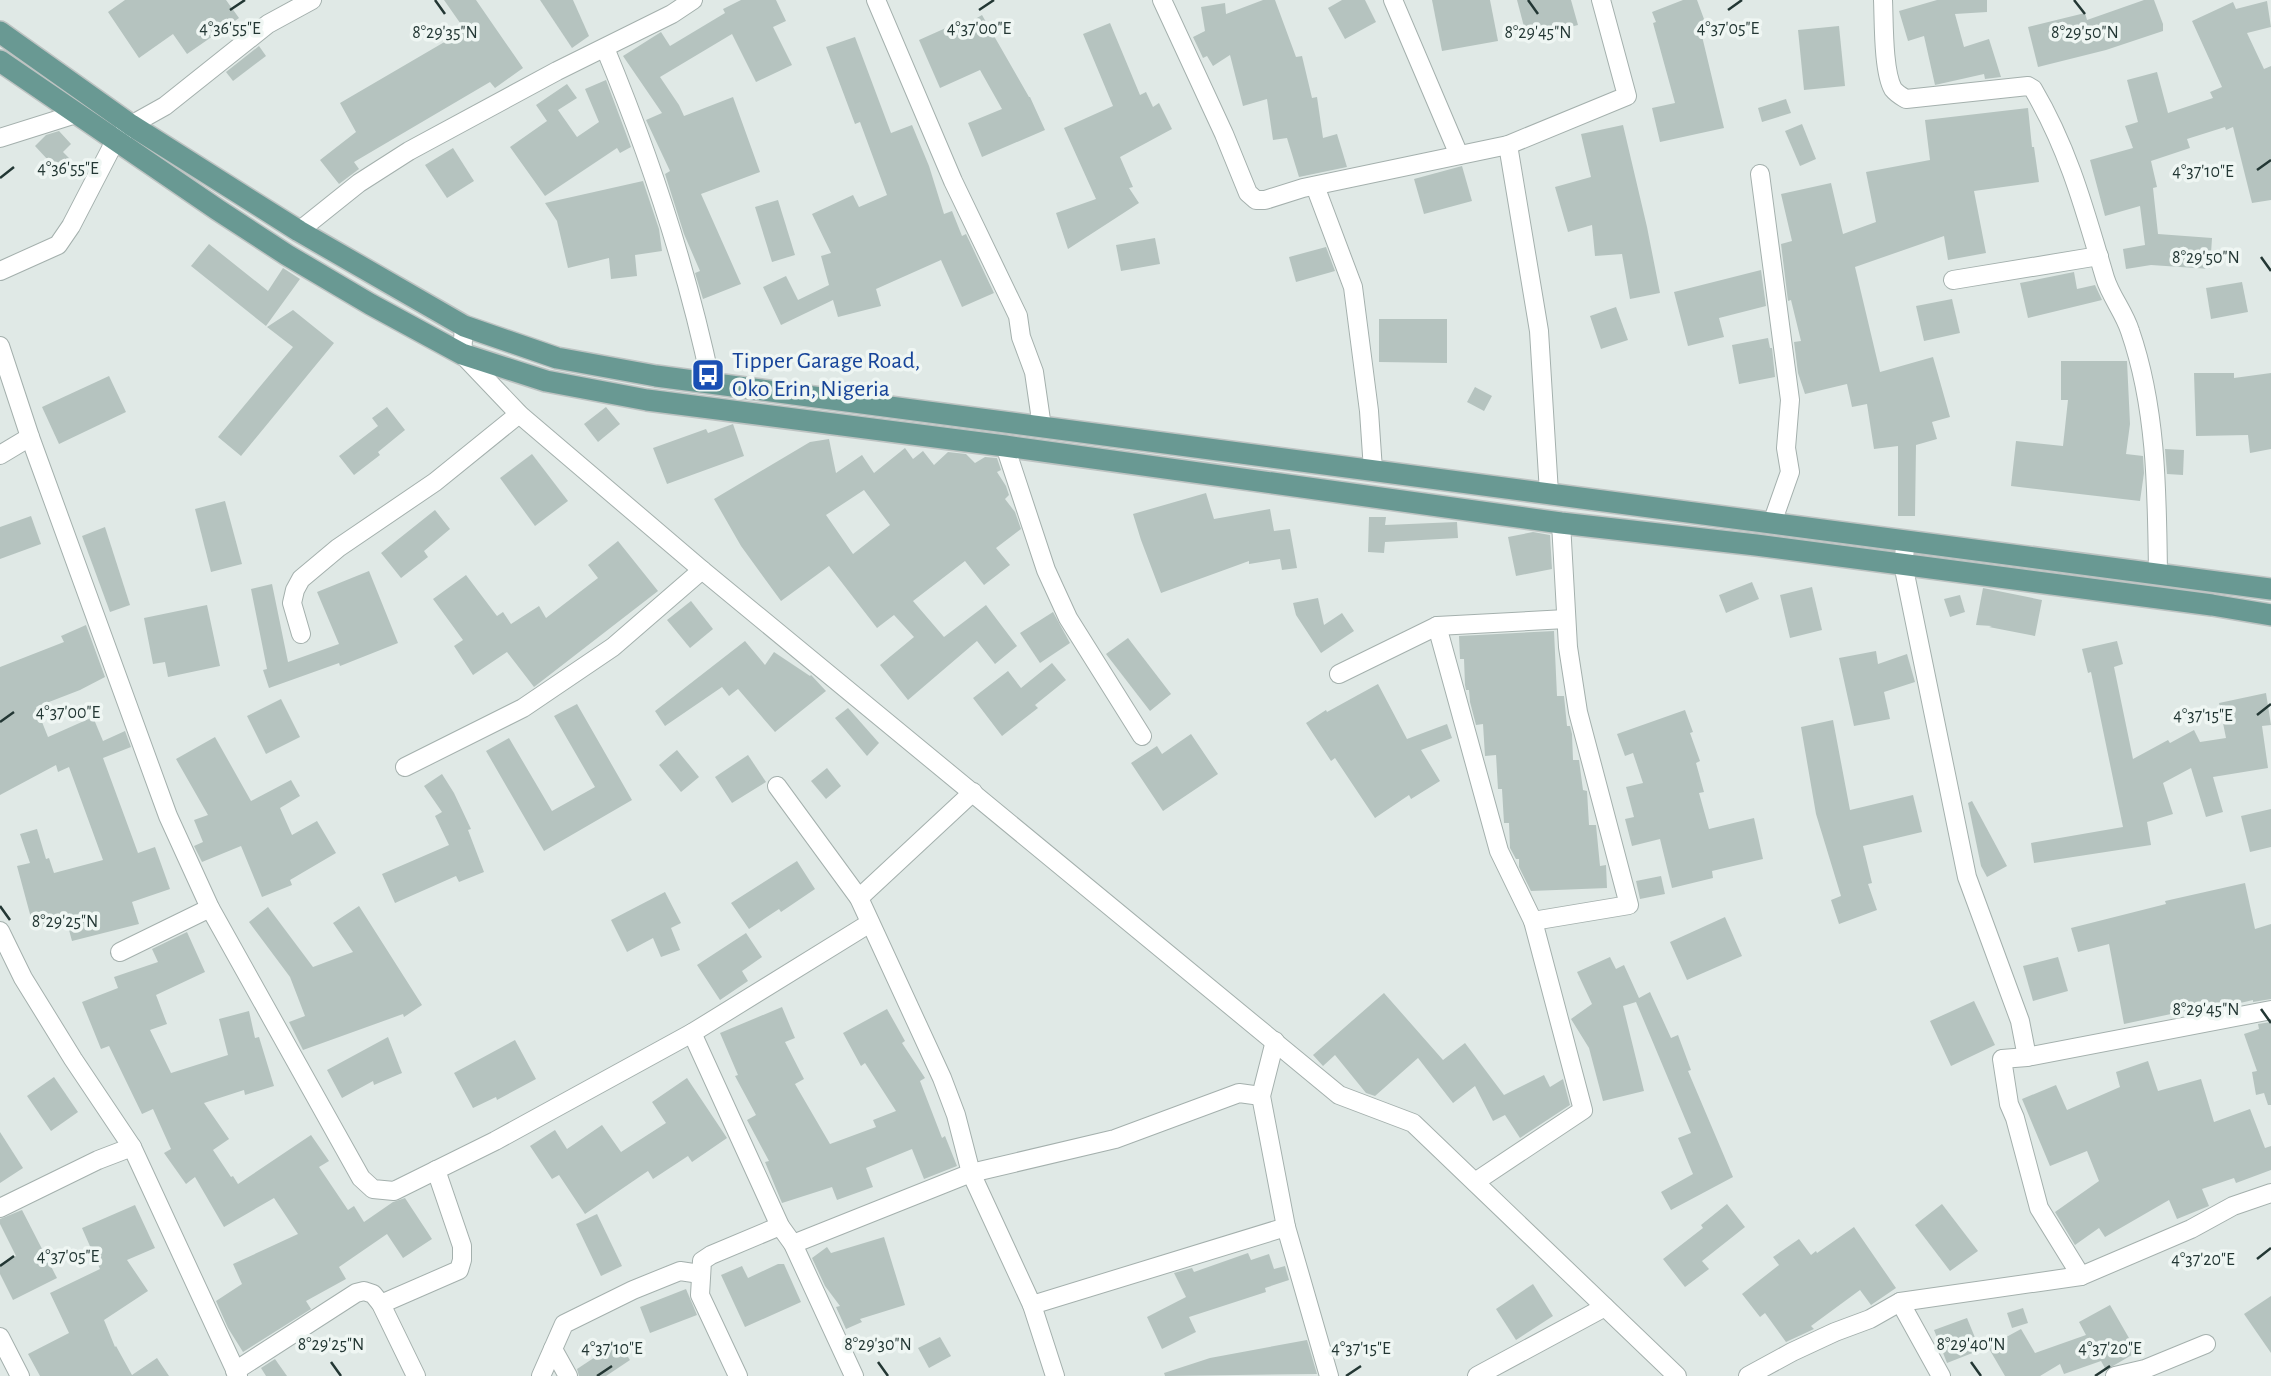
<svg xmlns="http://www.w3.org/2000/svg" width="2271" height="1376" viewBox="0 0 2271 1376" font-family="'Alegreya Sans',sans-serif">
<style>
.building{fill:#b5c3bf;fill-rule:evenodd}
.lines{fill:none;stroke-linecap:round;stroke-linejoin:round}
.minor-casing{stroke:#a4b0ad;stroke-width:20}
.primary-casing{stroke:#bdc3c2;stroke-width:24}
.minor{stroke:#fff;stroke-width:18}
.primary{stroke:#699993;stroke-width:21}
.ticks{fill:none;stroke:#233734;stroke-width:2.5}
.labels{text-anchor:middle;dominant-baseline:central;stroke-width:7;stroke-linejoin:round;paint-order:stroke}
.transit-label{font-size:24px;fill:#164399;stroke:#eff6f3;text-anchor:start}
.ticks-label{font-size:18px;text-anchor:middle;fill:#233734;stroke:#eff6f3;stroke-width:7;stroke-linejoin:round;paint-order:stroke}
</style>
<rect width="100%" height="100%" fill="#e0e9e6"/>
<g class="building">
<polygon points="125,0 226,0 239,18 187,54 173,34 139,58 108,12"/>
<polygon points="444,0 476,0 523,68 495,88 490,82 354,162 359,169 339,184 320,160 356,132 340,103 465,30"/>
<polygon points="540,0 573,0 589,36 572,48"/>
<polygon points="741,0 776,0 786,21 773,27 792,65 756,82 732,34 660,77 679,105 684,116 733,97 760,172 701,194 741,284 703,299 695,273 700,271 684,234 665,174 670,171 646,120 662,113 623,56 661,32 670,46 725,13 723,9"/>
<polygon points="1263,0 1275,0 1296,57 1302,56 1312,98 1317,97 1323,138 1337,134 1347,167 1299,177 1287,138 1273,140 1267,99 1243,106 1230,55 1213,66 1207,56 1203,58 1193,37 1205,31 1201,7 1225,3 1226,14"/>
<polygon points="1342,0 1365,0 1376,22 1345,39 1328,8"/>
<polygon points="1432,0 1490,0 1498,41 1442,51"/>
<polygon points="1517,0 1571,0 1578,25 1527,38"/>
<polygon points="1683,0 1697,0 1708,30 1701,32 1724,128 1660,142 1652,108 1675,103 1653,23 1656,22 1652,12"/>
<polygon points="1937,0 1987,0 1987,12 1955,14 1964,47 1989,39 2001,77 1985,79 1984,74 1935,85 1924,36 1908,41 1899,11"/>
<polygon points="2144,0 2154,0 2163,24 2163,31 2106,50 2038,67 2028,27 2085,13 2087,20"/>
<polygon points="2267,1 2271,27 2247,33 2264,69 2271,66 2271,200 2252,203 2233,127 2226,130 2225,127 2187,139 2190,148 2151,161 2157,187 2153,188 2158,234 2212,238 2210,269 2151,265 2126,269 2123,249 2145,245 2140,206 2105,216 2090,160 2133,148 2125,126 2138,122 2127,80 2157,72 2168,113 2213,98 2210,92 2222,87 2192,21 2233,2 2236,9"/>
<polygon points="982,15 1029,97 1030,97 1045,130 982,157 968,123 1002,109 980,70 940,88 919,40 948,27 951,33"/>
<polygon points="1110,23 1140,95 1146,92 1153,107 1159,103 1172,129 1120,157 1133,187 1129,188 1139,203 1068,249 1056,213 1096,199 1064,128 1113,106 1083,34"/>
<polygon points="1839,26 1845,86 1804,90 1798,30"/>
<polygon points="855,37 891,133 912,125 929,166 944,214 952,211 962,236 966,234 994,293 962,307 941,260 876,289 881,306 838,317 833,300 781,325 763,287 786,276 798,300 829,285 821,256 831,253 812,214 853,195 859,207 887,195 860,122 855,124 826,47"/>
<polygon points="259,46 266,56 233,81 226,72"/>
<polygon points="606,80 631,147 620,153 617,148 545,196 510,147 547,121 536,105 567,84 577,98 558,110 577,137 599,122 585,89"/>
<polygon points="1786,99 1791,113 1762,122 1758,108"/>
<polygon points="2028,108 2032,147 2034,147 2039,182 1974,191 1986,253 1948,260 1944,236 1855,267 1880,372 1933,357 1950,417 1932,422 1937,439 1916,445 1915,516 1898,516 1898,446 1874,449 1867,404 1852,407 1847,384 1805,394 1798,373 1794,342 1801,341 1791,300 1788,301 1781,244 1792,241 1781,194 1831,183 1843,234 1876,222 1866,172 1930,160 1925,120"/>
<polygon points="1802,124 1816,159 1800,166 1785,131"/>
<polygon points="1623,125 1647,227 1660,293 1630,299 1622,254 1595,256 1592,225 1568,232 1555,187 1591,177 1581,134"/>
<polygon points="59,131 71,144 63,152 73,162 61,174 35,146 46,135"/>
<polygon points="453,148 474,181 447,198 425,165"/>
<polygon points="1462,166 1472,201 1424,214 1414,179"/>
<polygon points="643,181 659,229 662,251 635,255 637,276 611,279 609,258 568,268 557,221 545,203"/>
<polygon points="778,200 795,255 772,262 755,207"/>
<polygon points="1155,238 1160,264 1121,271 1116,245"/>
<polygon points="209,244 268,291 283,268 300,279 266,326 191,266"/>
<polygon points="1326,247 1335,271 1296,282 1289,257"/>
<polygon points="1761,270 1766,306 1719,318 1724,337 1688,346 1674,292"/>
<polygon points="2074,272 2077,289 2095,285 2102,300 2028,318 2020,283"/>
<polygon points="2242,282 2248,312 2211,319 2206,288"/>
<polygon points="1952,299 1960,333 1924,341 1916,306"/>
<polygon points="1616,307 1628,340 1601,349 1590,316"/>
<polygon points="293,310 334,343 241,456 218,437 293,347 267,327"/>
<polygon points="1379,319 1447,319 1447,363 1379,362"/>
<polygon points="1768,338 1770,348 1772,348 1775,377 1739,384 1732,345"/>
<polygon points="2061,361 2127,361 2130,424 2126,454 2143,456 2144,473 2140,501 2011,486 2016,441 2063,446 2068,400 2061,400"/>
<polygon points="2194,373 2234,373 2234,378 2271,373 2271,449 2250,453 2248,435 2196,436"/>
<polygon points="109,376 126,412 59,444 42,407"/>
<polygon points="1475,387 1492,396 1484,411 1467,402"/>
<polygon points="387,407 405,430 378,452 380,455 354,475 339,456 378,426 372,418"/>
<polygon points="606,407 620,424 598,442 584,424"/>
<polygon points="733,424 744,456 667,484 653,448 706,429 708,433"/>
<path d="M 829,439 L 836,473 L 862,455 L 874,473 L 905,448 L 913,459 L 923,451 L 934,465 L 948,452 L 966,454 L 975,463 L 985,457 L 997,458 L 1001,470 L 997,472 L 1006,486 L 1009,495 L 1005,499 L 1015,512 L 1021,529 L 996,548 L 1010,565 L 984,585 L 965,561 L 913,601 L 944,637 L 986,605 L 1017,646 L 995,664 L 977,641 L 908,700 L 880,665 L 914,637 L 894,615 L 877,628 L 829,566 L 781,601 L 741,546 L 714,499 L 810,442 ZM 864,490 L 890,525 L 853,554 L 826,515 Z"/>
<polygon points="2165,449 2184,450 2183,475 2167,474"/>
<polygon points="532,454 568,501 535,526 500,478"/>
<polygon points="1206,493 1214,519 1270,509 1274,531 1290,529 1297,568 1282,570 1280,559 1249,564 1249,561 1161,593 1141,540 1133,514"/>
<polygon points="225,501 242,564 211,572 195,509"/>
<polygon points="435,510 450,529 424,551 428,557 401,578 381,553"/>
<polygon points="31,516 41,544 0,559 0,527"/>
<polygon points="1369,517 1386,517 1385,525 1457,522 1458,538 1385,542 1384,553 1368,552"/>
<polygon points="105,527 130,605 110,612 82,536"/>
<polygon points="1533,532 1550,535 1552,569 1516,576 1508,537"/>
<polygon points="618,541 658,591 534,687 507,652 473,675 454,646 463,640 433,599 466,575 497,616 503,612 511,624 539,606 546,618 598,578 588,565"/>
<polygon points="369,571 398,643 340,666 339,663 269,688 263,670 267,669 251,589 272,584 288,662 339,644 317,592"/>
<polygon points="1752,582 1759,599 1726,613 1719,595"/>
<polygon points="1812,587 1822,630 1790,638 1780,595"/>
<polygon points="1983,588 2042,600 2035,636 1989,627 1992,626 1976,625"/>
<polygon points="1960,595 1965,612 1950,617 1944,599"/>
<polygon points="1318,598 1324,625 1342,613 1354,631 1321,653 1296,615 1293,603"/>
<polygon points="691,601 713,629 690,648 667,620"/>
<polygon points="207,605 220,666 168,677 165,662 153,664 144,618"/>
<polygon points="1053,612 1070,643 1040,663 1020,633"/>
<polygon points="86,625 105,677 80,690 36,707 48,737 93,717 103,741 125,731 131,747 103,758 138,853 155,847 170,889 132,902 139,924 72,941 66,919 34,929 17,866 30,863 20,834 37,829 46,859 49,858 54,873 103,860 69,767 58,772 56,765 0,795 0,667 64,642 61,636"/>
<polygon points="1554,631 1557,696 1564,696 1567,726 1570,726 1572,734 1573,760 1579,760 1583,790 1587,791 1589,825 1596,825 1600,866 1606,865 1607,888 1531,891 1519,867 1519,859 1516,859 1510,848 1509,823 1504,823 1502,789 1498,789 1496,755 1485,756 1483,724 1476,725 1470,702 1469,690 1466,690 1465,685 1464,659 1460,659 1459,636"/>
<polygon points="1128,638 1171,694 1150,711 1106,654"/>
<polygon points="745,641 765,665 774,652 810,676 811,675 826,691 775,732 738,689 729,696 722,687 665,726 655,711"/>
<polygon points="2117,641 2123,664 2114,667 2133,759 2168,740 2170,743 2194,730 2200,742 2226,738 2219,703 2266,693 2271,725 2262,726 2268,768 2213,777 2223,812 2206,817 2191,768 2163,783 2173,814 2147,822 2151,845 2034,863 2031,843 2123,827 2091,672 2088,673 2082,649"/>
<polygon points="1876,651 1878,664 1907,654 1915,682 1884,692 1890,719 1854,726 1839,658"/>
<polygon points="1052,663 1066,680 1035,705 1038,708 1002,736 973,698 1008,671 1021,688"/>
<polygon points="1378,684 1407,739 1447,724 1452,738 1421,750 1440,781 1411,799 1409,795 1375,818 1335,758 1331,761 1306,723 1326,710 1327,712"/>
<polygon points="281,699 300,737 266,754 247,716"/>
<polygon points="577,704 632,800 544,851 486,751 509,738 552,811 595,787 554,716"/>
<polygon points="848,708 879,743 867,756 835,718"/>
<polygon points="1685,710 1693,732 1690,733 1700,761 1696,763 1704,792 1699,793 1709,829 1754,818 1763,859 1712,871 1713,878 1672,888 1660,839 1632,846 1625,819 1634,817 1626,787 1643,783 1633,753 1625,756 1617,734"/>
<polygon points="1833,720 1850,810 1913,795 1922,832 1863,846 1872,883 1868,884 1877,910 1839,924 1831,900 1841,896 1816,814 1801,727"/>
<polygon points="1191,734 1218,774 1163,811 1131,763 1157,746 1162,754"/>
<polygon points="215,737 251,801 291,780 300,796 280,808 292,835 317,821 336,853 290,880 292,885 262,897 241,846 202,862 194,846 203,842 194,820 208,815 176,759"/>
<polygon points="677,750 699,777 681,792 659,765"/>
<polygon points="748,755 766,782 732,803 715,777"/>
<polygon points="827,768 841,786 826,799 811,781"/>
<polygon points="442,774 454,793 471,829 468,830 484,872 459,882 456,876 395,903 382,874 449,845 435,816 442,812 424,786"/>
<polygon points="1972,801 2007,866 1987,877 1981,866 1968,803"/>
<polygon points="2271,809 2271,847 2250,852 2241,816"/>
<polygon points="797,861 815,889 781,912 779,909 749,929 731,903"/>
<polygon points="1661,876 1665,894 1640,899 1636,881"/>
<polygon points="2245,883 2255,929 2271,924 2271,999 2253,1002 2253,1000 2219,1008 2218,1004 2124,1024 2109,944 2078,952 2071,928 2166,904 2165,901"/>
<polygon points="665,892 681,923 671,928 680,950 661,957 653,938 627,952 611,920"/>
<polygon points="359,906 422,1005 404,1017 403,1014 303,1050 289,1022 305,1016 290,977 249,922 268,907 313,967 353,952 333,923"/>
<polygon points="1725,917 1742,956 1687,980 1670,942"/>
<polygon points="187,932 205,972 156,995 167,1024 150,1030 171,1073 228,1055 219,1019 249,1011 255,1038 259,1037 274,1086 245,1095 244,1090 204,1103 229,1139 213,1150 231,1177 233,1176 238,1184 311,1135 329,1161 319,1167 348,1210 354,1206 364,1222 393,1202 405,1198 432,1239 403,1258 387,1234 339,1267 346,1279 306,1301 311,1309 243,1352 228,1328 216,1301 242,1284 233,1264 298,1234 274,1198 224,1227 195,1177 186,1184 164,1153 171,1149 153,1109 142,1114 109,1046 101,1049 82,1002 118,988 114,977 158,962 152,949"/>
<polygon points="746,933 762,957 742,971 748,981 720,1000 697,965"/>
<polygon points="1610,957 1616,969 1624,965 1639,998 1650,992 1671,1038 1678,1035 1691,1070 1688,1071 1733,1177 1671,1210 1661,1192 1693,1174 1678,1138 1691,1133 1636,1002 1623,1006 1644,1091 1603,1101 1589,1048 1571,1019 1592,1004 1577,972"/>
<polygon points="2058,957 2068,991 2033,1001 2023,966"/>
<polygon points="1384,993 1443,1060 1465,1043 1504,1095 1544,1075 1550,1087 1563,1079 1570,1105 1520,1138 1505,1115 1493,1121 1475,1086 1453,1103 1418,1058 1375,1096 1366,1093 1335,1055 1323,1066 1313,1055"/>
<polygon points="1974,1001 1995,1045 1951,1066 1930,1021"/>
<polygon points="782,1007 795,1038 785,1042 804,1079 795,1084 830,1144 876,1127 873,1120 896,1111 865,1063 861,1066 843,1033 887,1009 905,1041 902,1043 925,1078 920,1081 942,1138 945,1136 957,1166 924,1179 912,1149 866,1168 873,1187 837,1200 832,1187 782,1203 765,1162 769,1161 747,1120 756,1115 735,1076 738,1075 720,1033"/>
<polygon points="2271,1022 2271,1105 2268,1105 2264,1093 2256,1095 2252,1072 2257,1071 2244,1034 2259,1029 2258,1024"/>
<polygon points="388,1037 402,1073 374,1085 373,1081 342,1098 327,1070"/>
<polygon points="515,1040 536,1079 497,1100 496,1097 473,1108 454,1073"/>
<polygon points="2148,1061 2158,1091 2201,1079 2214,1122 2250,1109 2265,1148 2271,1146 2271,1170 2236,1183 2234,1178 2202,1189 2209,1206 2177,1219 2169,1200 2105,1237 2099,1228 2075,1245 2055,1212 2099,1181 2087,1151 2050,1166 2022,1099 2056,1085 2067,1110 2120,1087 2116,1072"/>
<polygon points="54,1077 78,1112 51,1131 27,1096"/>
<polygon points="687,1078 727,1138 692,1162 688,1156 653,1179 648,1171 585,1214 559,1175 552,1179 530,1146 555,1130 567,1149 602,1125 621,1152 666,1123 652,1102"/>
<polygon points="0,1132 23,1168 0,1183"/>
<polygon points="1727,1204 1745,1227 1702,1261 1709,1269 1685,1287 1663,1259 1703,1228 1701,1225"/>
<polygon points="1942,1204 1978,1251 1950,1271 1915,1225"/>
<polygon points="135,1205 155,1248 127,1260 148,1291 104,1320 115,1347 116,1346 132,1375 157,1358 169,1376 40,1376 28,1354 69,1333 50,1293 100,1269 82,1228"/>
<polygon points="22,1210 57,1278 13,1300 0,1274 0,1264 16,1256 0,1224 0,1219"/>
<polygon points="597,1214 622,1266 601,1276 576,1224"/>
<polygon points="1854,1227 1896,1288 1871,1305 1860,1290 1811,1326 1814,1329 1786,1342 1765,1313 1760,1317 1742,1294 1779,1265 1773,1257 1799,1239 1811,1255 1816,1251 1817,1253"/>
<polygon points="884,1237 905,1305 860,1319 862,1322 846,1329 836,1307 840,1306 825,1286 812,1258 827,1247 831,1253"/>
<polygon points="1248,1253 1251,1260 1269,1254 1274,1269 1285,1266 1289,1280 1265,1288 1266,1292 1189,1317 1196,1332 1162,1349 1147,1317 1186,1297 1174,1273 1192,1268 1194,1272"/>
<polygon points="778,1264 784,1264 801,1302 745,1327 721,1275 742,1266 748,1278"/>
<polygon points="1533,1284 1553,1316 1516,1340 1496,1309"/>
<polygon points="686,1289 697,1315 650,1333 640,1307"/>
<polygon points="2271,1296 2271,1353 2244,1314"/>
<polygon points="2110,1305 2137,1352 2106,1370 2101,1361 2064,1374 2060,1364 2040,1376 2005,1376 1988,1347 2021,1329 2035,1353 2086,1335 2079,1322"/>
<polygon points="2023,1308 2028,1323 2012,1328 2007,1313"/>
<polygon points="1967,1318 1980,1350 1947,1363 1934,1330"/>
<polygon points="940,1337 951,1356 929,1368 918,1348"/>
<polygon points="1307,1340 1317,1374 1165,1376 1164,1373 1210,1358"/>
<polygon points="618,1342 630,1360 606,1376 579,1376 577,1369"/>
<polygon points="275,1359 287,1376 266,1376 261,1368"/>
</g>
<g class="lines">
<defs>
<g id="minor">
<polyline points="876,0 953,181 1018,316 1021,337 1034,372 1042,427"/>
<polyline points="1162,0 1224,134 1248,193 1256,200 1265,200 1303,188 1508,145 1627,96 1601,0"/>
<polyline points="1393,0 1459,155"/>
<path d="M 1883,0 C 1884,22 1883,71 1893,89 C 1897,94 1901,96 1906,99 L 2028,86 L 2033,89 C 2069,150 2085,211 2105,278 C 2111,297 2124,312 2130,331 C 2157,409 2157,494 2158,575"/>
<path d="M 605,48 C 649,154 687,269 711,383"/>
<polyline points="0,138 76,114"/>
<polyline points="1508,145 1539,331 1549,493"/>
<polyline points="1760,174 1790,400 1786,448 1790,472 1772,523"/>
<polyline points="1315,186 1353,287 1369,411 1373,470"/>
<polyline points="299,231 359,183 409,151 557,71 672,14 693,0"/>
<polyline points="0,271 58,245 71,226 115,141 131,125 165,106 268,24 312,0"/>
<polyline points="1953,280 2099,256"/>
<polyline points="464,326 462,354 519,414 702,570 1339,1095 1413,1123 1677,1376"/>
<polyline points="0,346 30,437 168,816 210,908 361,1178 373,1189 394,1191 495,1141 692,1033 870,923"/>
<polyline points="1005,446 1046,570 1068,618 1142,736"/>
<polyline points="0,455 30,437"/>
<polyline points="1906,541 1903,564 1967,877 2020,1021 2027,1057"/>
<polyline points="1437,626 1499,851 1533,921 1629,905 1578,712 1568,647 1561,523"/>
<polyline points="301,634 292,603 295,590 301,579 338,548 435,482 519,414"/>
<polyline points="1339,674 1437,626 1566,619"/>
<polyline points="405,767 523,708 613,647 702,570"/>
<polyline points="777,786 859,898 942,1078 956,1115 971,1173 1032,1305 1055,1376"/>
<polyline points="859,898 973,792"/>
<polyline points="0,931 23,978 73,1059 132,1147 238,1376"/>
<polyline points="120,952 210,908"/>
<polyline points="692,1033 780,1226 793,1244 854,1376"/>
<polyline points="1275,1041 1261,1096 1286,1227 1329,1376"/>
<polyline points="1475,1182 1583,1110 1533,921"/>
<polyline points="0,1208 98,1160 132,1147"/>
<polyline points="793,1244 971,1173 1115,1139 1239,1093 1261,1096"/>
<polyline points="2081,1276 2039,1208 2015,1118 2009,1104 2002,1059 2027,1057 2271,1010"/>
<polyline points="1900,1302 1941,1376"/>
<polyline points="381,1304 459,1270 462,1260 462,1246 436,1170"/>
<polyline points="1032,1305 1286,1227"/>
<polyline points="0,1337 20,1376"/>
<polyline points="553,1349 568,1376"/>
<polyline points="235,1371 356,1293 364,1291 373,1294 381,1304 416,1376"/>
<polyline points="541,1376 564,1324 633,1290 680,1271 700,1274"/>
<polyline points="738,1376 700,1295 702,1261 711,1255 780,1226"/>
<polyline points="1477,1376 1605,1307"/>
<polyline points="1748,1376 1792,1352 1835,1332 1870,1319 1900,1302 2081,1276 2191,1229 2233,1206 2271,1193"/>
<polyline points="2115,1376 2145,1369 2206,1344"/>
</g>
<g id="primary">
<polyline points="0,32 131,125 299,231 464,326 557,358 656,376 2271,589"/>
<polyline points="0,61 218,210 287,255 370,304 462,354 546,381 647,400 1005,446 1561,523 1756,545 2212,605 2271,615"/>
</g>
</defs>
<use href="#minor" class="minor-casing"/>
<use href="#primary" class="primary-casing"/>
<use href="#minor" class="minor"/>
<use href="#primary" class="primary"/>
</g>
<path class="ticks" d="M 435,0 L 445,14M 1528,0 L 1538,14M 2074,0 L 2085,14M 230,10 L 245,0M 979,10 L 994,0M 1728,10 L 1742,0M 2257,170 L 2271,160M 0,178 L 14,167M 2261,257 L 2271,271M 2257,715 L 2271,704M 0,722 L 14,712M 0,906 L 10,920M 2261,1009 L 2271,1023M 2257,1259 L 2271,1248M 0,1266 L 14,1256M 331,1362 L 341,1376M 878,1362 L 888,1376M 1971,1362 L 1981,1376M 597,1376 L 612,1366M 1346,1376 L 1361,1366M 2095,1376 L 2110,1366"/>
<defs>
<symbol id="bus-square" viewBox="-11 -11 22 22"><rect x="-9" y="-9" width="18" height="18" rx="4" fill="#1a4fb4" stroke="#eff6f3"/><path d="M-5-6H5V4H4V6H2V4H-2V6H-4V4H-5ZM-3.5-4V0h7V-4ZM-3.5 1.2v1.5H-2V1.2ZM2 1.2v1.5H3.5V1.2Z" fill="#fff"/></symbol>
</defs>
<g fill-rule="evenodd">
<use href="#bus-square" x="689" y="356" width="38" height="38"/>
</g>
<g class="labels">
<g class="transit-label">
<text x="732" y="361">Tipper Garage Road,<tspan x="732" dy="28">Oko Erin, Nigeria</tspan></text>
</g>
</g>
<g class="ticks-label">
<text x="979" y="34">4°37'00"E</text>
<text x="230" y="34">4°36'55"E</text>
<text x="1728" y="34">4°37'05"E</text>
<text x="445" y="38">8°29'35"N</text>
<text x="1538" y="38">8°29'45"N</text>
<text x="2085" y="38">8°29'50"N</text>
<text x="68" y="174">4°36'55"E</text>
<text x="2203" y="177">4°37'10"E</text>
<text x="2206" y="263">8°29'50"N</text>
<text x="68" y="718">4°37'00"E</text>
<text x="2203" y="721">4°37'15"E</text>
<text x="65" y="927">8°29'25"N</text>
<text x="2206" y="1015">8°29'45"N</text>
<text x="68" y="1262">4°37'05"E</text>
<text x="2203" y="1265">4°37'20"E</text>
<text x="331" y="1350">8°29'25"N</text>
<text x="878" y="1350">8°29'30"N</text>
<text x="1971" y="1350">8°29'40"N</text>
<text x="612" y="1354">4°37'10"E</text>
<text x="1361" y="1354">4°37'15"E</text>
<text x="2110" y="1354">4°37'20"E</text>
</g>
</svg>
